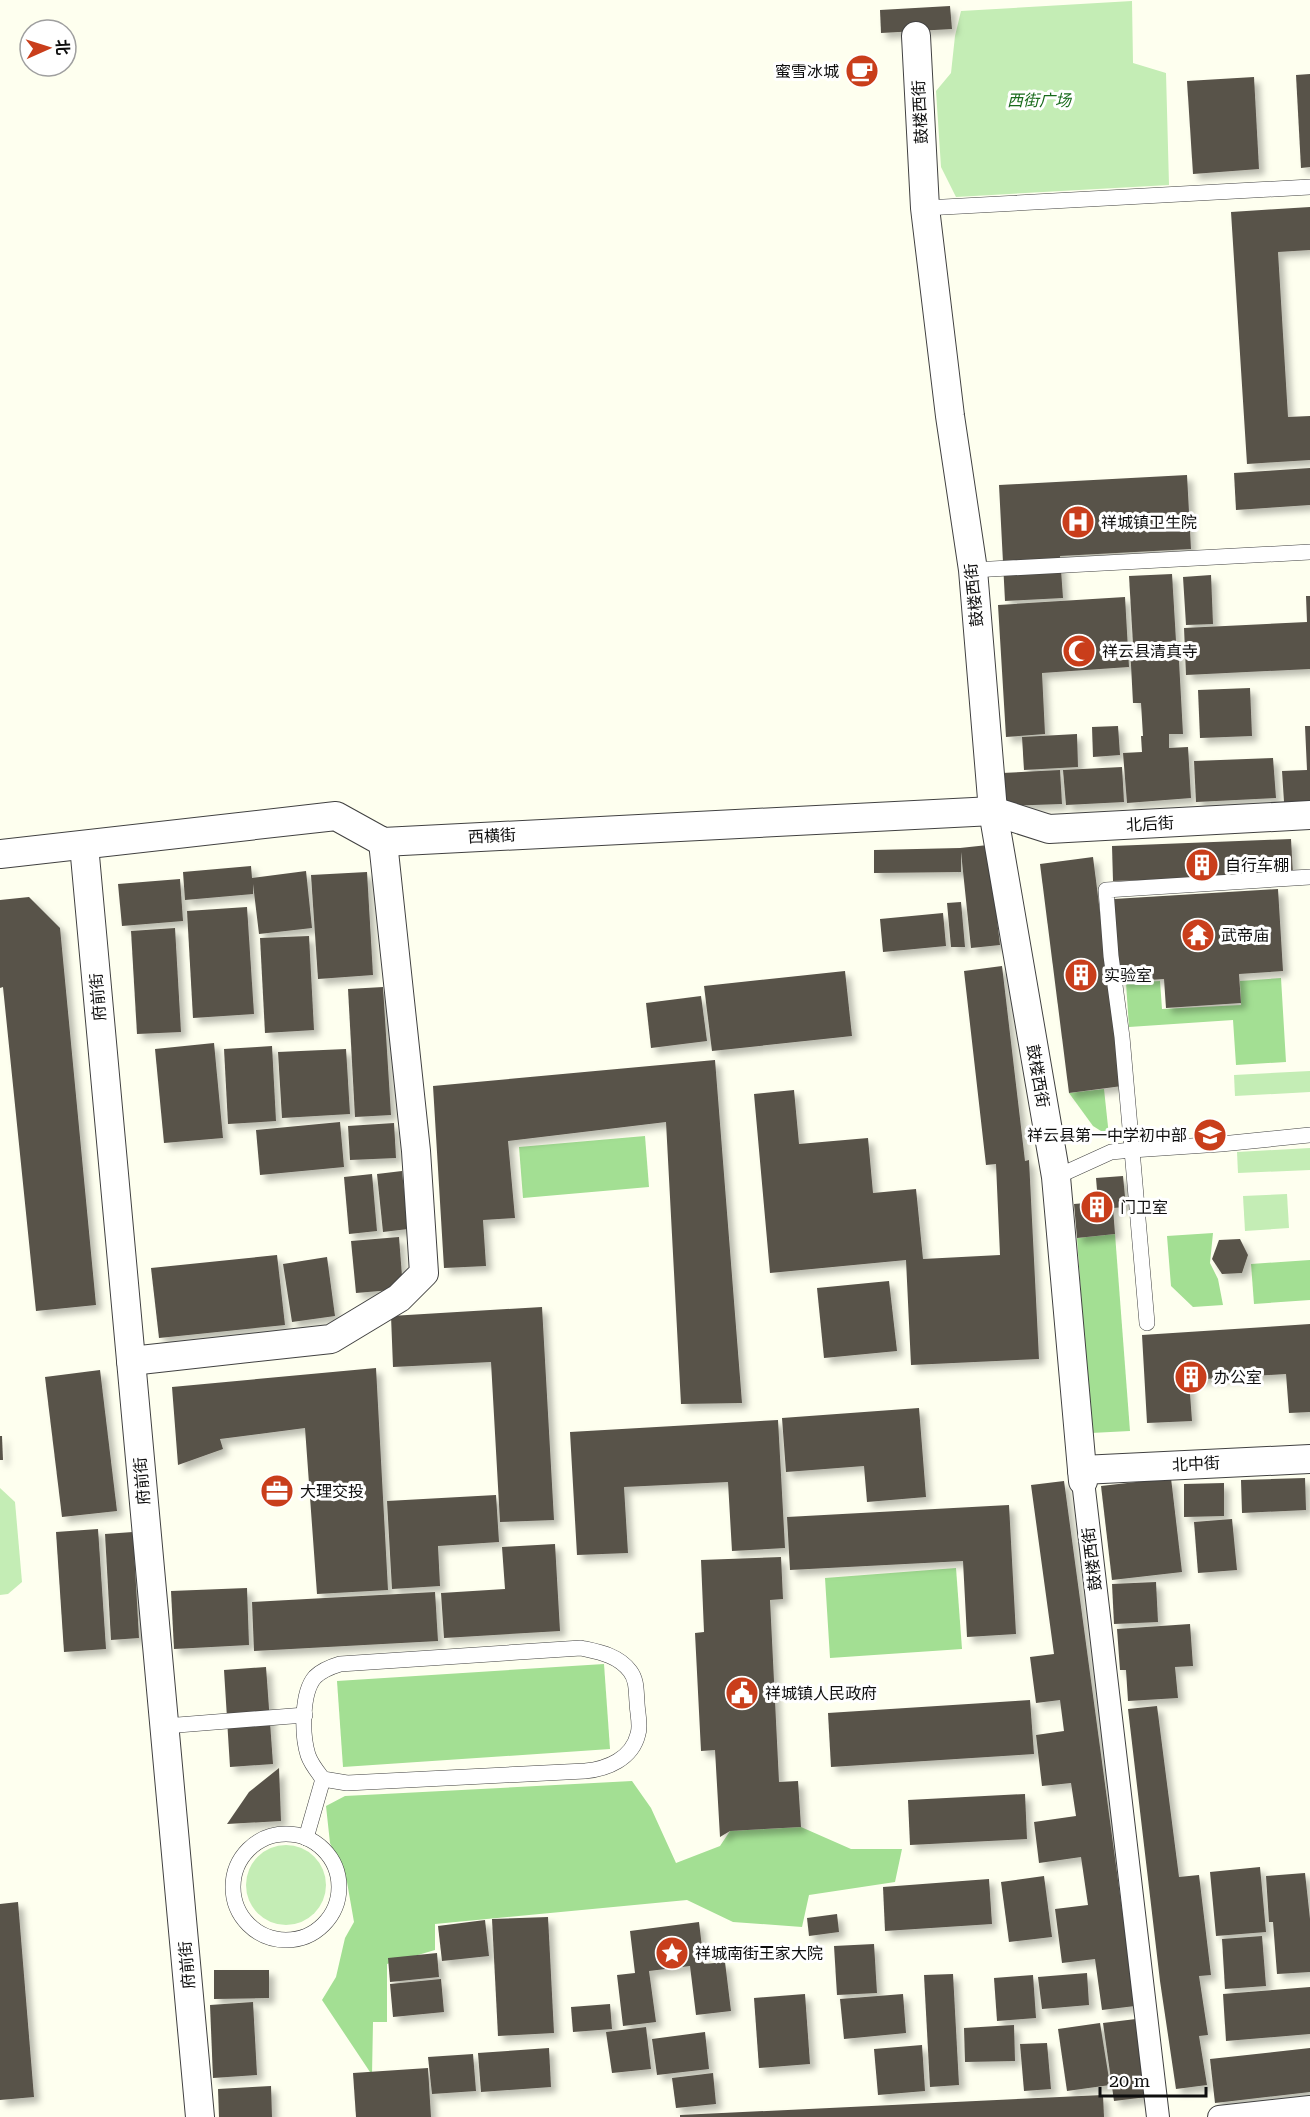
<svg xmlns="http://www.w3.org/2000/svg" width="1310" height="2117" viewBox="0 0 1310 2117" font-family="'Roboto Serif','Noto Sans SC',serif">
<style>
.green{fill:#c4edb5}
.forest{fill:#a3df93}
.building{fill:#585249;filter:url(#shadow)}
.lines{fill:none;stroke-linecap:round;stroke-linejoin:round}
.service-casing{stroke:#414141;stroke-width:16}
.pedestrian-casing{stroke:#414141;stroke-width:24}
.minor-casing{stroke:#414141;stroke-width:30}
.service{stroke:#fff;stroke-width:15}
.pedestrian{stroke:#fff;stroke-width:22}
.minor{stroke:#fff;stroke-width:28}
.labels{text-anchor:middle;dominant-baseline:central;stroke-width:6;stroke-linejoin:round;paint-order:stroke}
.poi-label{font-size:16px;fill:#0e0e0e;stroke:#fff;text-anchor:start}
.park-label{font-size:16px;font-style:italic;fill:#196b1c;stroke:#fff}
.street-label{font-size:16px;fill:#0e0e0e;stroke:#fff}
</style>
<defs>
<filter id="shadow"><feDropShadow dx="5.5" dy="5.5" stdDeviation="3" flood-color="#0004"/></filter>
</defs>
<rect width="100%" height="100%" fill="#feffef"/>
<g class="green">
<polygon points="1132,1 1133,63 1166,73 1169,185 956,197 941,167 936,91 951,73 955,36 961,11"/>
<polygon points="1310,1071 1310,1092 1235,1096 1234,1075"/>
<polygon points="1310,1148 1310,1170 1238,1173 1237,1152"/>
<polygon points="1287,1194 1289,1228 1245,1231 1243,1196"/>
<polygon points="0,1488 15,1502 22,1582 8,1594 0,1595"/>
<circle cx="286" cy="1885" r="40"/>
</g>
<g class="forest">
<polygon points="1281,978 1286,1062 1236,1065 1233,1020 1129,1027 1126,983 1160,981 1162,1009 1241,1005 1240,981"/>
<polygon points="1104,1089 1109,1136 1093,1126 1069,1093"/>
<polygon points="645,1136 649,1187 523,1198 519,1147"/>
<polygon points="1213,1233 1210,1263 1218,1279 1223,1305 1193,1307 1171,1286 1167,1236"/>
<polygon points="1115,1234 1130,1431 1091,1433 1077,1238"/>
<polygon points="1310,1260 1310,1300 1254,1304 1251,1264"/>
<polygon points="956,1568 962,1649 830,1658 825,1578"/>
<polygon points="604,1664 610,1749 343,1767 337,1681"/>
<polygon points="632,1781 651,1808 676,1863 720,1846 730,1831 801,1827 851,1849 902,1849 895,1882 809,1895 802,1927 733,1922 687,1900 435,1924 435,1950 387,1964 387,2022 373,2022 372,2075 322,2000 336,1977 345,1938 354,1922 347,1882 330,1843 326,1806 345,1796"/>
</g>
<g class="building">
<polygon points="950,6 952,29 881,33 880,10"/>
<polygon points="1310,74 1310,167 1301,168 1296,75"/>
<polygon points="1254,77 1259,169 1193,174 1187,81"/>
<polygon points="1310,207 1310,250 1278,252 1288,417 1310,416 1310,460 1247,464 1231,212"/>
<polygon points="1310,468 1310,505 1236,510 1234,473"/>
<polygon points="1187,475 1191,549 1060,556 1063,598 1005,601 999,485"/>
<polygon points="1172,574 1176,641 1133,644 1129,576"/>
<polygon points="1211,575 1213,624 1186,625 1183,577"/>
<polygon points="1306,596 1310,596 1310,669 1186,675 1184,628 1307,622"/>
<polygon points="1125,597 1129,667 1042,673 1045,734 1006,737 998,605"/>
<polygon points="1178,643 1183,734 1169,734 1169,748 1188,747 1191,798 1127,803 1123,753 1142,752 1141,736 1143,736 1141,703 1133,703 1130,646"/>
<polygon points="1250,688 1252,736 1200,738 1198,690"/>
<polygon points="1118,726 1120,755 1093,757 1092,727"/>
<polygon points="1305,726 1310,726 1310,801 1284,802 1282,771 1307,770"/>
<polygon points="1077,734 1078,767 1024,770 1022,737"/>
<polygon points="1273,758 1276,798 1196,802 1194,761"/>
<polygon points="1122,767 1124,802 1066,805 1063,770"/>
<polygon points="1060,770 1062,804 1004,806 1002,773"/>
<polygon points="1291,839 1293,875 1113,881 1112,846"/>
<polygon points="988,845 1000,945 971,948 961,852 961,872 874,873 874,850 960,848"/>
<polygon points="1093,857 1122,1086 1069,1093 1040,864"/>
<polygon points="251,866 252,878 306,871 312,928 259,934 253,884 253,894 185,900 183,872"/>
<polygon points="367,872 373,975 318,979 311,875"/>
<polygon points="180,879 183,921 122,926 118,884"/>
<polygon points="1278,889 1283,971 1239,974 1241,1003 1166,1008 1164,979 1119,982 1114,899"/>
<polygon points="29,897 60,928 96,1305 36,1311 3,987 0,988 0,900"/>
<polygon points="961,902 965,947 951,947 947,903"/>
<polygon points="247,907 254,1014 193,1018 187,911"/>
<polygon points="943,913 946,946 883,952 880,919"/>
<polygon points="175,928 181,1032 137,1034 131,931"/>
<polygon points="309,936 314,1030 265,1033 260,938"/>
<polygon points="1002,966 1025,1161 1029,1160 1039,1359 911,1365 906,1260 770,1273 754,1094 794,1090 799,1144 868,1138 873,1193 916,1189 923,1259 1000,1255 996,1164 986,1165 964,971"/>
<polygon points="845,971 852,1036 712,1051 704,986"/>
<polygon points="383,987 391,1115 355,1117 348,989"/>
<polygon points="701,996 707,1041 651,1048 646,1003"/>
<polygon points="214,1043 223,1138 164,1143 155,1049"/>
<polygon points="272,1046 276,1121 228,1124 224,1049"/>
<polygon points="346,1049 350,1114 282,1118 278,1052"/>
<polygon points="715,1060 742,1403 681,1404 666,1122 508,1141 515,1218 483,1220 486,1266 444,1268 433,1086"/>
<polygon points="340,1122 344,1167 260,1175 256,1130"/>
<polygon points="394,1123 396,1158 350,1160 348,1126"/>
<polygon points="402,1171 408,1229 383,1232 377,1174"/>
<polygon points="372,1174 377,1231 349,1234 344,1177"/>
<polygon points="1123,1176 1126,1207 1113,1208 1115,1234 1077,1238 1074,1204 1098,1202 1096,1178"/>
<polygon points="399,1237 403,1289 356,1293 351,1241"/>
<polygon points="1240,1239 1248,1255 1242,1273 1222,1274 1212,1259 1219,1240"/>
<polygon points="277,1255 285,1325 159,1338 151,1268"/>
<polygon points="327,1257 335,1316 292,1322 283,1264"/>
<polygon points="889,1281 897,1351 824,1358 817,1288"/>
<polygon points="542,1307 554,1520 500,1522 491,1362 393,1367 391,1316"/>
<polygon points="1310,1324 1310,1412 1289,1413 1286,1374 1189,1380 1192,1421 1147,1423 1142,1335"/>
<polygon points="376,1368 388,1590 317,1594 305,1428 220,1439 223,1449 178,1465 172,1387"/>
<polygon points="100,1370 117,1511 62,1517 45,1377"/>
<polygon points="919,1408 926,1497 867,1502 864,1466 786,1472 782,1418"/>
<polygon points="778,1420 785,1548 732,1551 728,1482 624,1487 628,1553 577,1555 570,1432"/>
<polygon points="0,1436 2,1436 3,1460 0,1460"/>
<polygon points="1171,1478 1182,1572 1112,1580 1101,1486"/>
<polygon points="1305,1478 1306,1510 1242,1513 1241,1480"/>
<polygon points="1064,1481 1135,2006 1102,2010 1095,1959 1062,1963 1055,1909 1088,1905 1081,1857 1039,1863 1034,1822 1076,1816 1071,1783 1042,1786 1036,1735 1064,1731 1060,1700 1036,1703 1030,1657 1054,1654 1031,1485"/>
<polygon points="1224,1483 1224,1516 1184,1517 1184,1484"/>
<polygon points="496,1495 499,1542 438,1546 440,1586 392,1589 387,1501"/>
<polygon points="1009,1505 1016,1634 967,1637 963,1561 790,1570 787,1517"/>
<polygon points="1232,1519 1237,1570 1198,1573 1194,1522"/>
<polygon points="98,1529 106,1649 64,1652 56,1532"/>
<polygon points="133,1532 139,1638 111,1640 105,1534"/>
<polygon points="555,1544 560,1631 444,1638 441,1593 505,1589 502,1547"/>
<polygon points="781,1557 783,1599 770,1600 779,1782 798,1781 801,1827 730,1831 720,1837 715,1750 701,1751 695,1633 704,1632 701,1560"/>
<polygon points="1156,1582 1158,1622 1114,1624 1112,1584"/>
<polygon points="247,1588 249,1645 174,1649 171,1591"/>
<polygon points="435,1592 438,1641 254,1651 252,1602"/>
<polygon points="1190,1624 1193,1666 1175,1667 1178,1698 1128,1701 1126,1670 1120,1670 1117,1629"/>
<polygon points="266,1667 273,1764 230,1767 224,1670"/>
<polygon points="1030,1700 1034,1754 831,1767 828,1713"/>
<polygon points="1157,1706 1179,1877 1199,1875 1211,1975 1199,1976 1208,2035 1199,2036 1207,2085 1176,2089 1160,1981 1128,1709"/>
<polygon points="279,1768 281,1821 227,1824 249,1792"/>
<polygon points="1025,1794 1027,1839 910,1845 908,1800"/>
<polygon points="1260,1867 1266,1932 1216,1936 1210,1872"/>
<polygon points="1305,1873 1310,1919 1310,1972 1277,1974 1273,1922 1269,1922 1266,1876"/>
<polygon points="1044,1876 1052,1937 1009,1942 1001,1882"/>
<polygon points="989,1879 992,1924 885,1931 883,1887"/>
<polygon points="18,1902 34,2097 0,2100 0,1904"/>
<polygon points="837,1914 839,1932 809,1936 807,1918"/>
<polygon points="548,1917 554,2033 498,2036 492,1919"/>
<polygon points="485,1920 489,1956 442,1961 438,1926"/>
<polygon points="699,1922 704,1964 725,1962 731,2011 696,2015 690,1966 649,1971 656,2022 623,2026 617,1975 635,1973 630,1931"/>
<polygon points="1262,1936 1266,1986 1225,1989 1222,1939"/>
<polygon points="874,1944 877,1993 837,1995 834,1946"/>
<polygon points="437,1953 439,1977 390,1982 388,1958"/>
<polygon points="214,1970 269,1970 269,1998 214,1999"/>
<polygon points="1087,1973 1089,2005 1042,2009 1038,1977"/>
<polygon points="953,1974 959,2085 930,2087 924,1975"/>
<polygon points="1033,1975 1036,2018 997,2021 994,1978"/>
<polygon points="441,1979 444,2012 393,2017 390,1984"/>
<polygon points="1310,1987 1310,2034 1226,2041 1223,1994"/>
<polygon points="805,1994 810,2064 759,2068 754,1998"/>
<polygon points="903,1994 906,2033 844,2039 840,1999"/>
<polygon points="253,2002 257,2075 213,2078 210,2005"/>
<polygon points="610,2004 612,2029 573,2032 571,2007"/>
<polygon points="1136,2019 1147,2097 1114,2101 1103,2023"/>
<polygon points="1100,2023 1110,2085 1067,2091 1058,2029"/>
<polygon points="1014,2025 1015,2061 965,2062 964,2028"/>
<polygon points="646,2027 651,2069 612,2073 606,2032"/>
<polygon points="705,2032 709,2069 657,2075 652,2039"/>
<polygon points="1047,2043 1051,2089 1024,2091 1020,2044"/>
<polygon points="922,2045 925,2091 878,2095 874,2049"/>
<polygon points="549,2048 551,2087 481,2092 478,2053"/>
<polygon points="1310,2048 1310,2092 1215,2103 1210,2059"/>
<polygon points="473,2054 476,2091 432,2094 428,2057"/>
<polygon points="428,2068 431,2117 356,2117 353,2073"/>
<polygon points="713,2073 716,2104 676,2108 672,2078"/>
<polygon points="271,2086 272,2117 219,2117 218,2089"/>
<polygon points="1103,2095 1104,2117 680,2117 680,2115"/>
</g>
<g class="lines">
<defs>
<g id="service">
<polyline points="925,208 1310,187"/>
<polyline points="973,570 1310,552"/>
<polyline points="1310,877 1106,890 1111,956 1122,1037 1132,1150 1221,1144 1310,1135"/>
<polyline points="1056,1177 1111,1152 1132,1150 1147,1323"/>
<path d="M 581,1648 C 599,1652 618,1655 630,1671 C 637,1680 636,1691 637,1702 C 637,1711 641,1725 638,1734 C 632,1759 607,1769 585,1771 L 347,1783 L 323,1779 C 317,1771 311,1764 308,1755 C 302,1736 301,1693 315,1677 C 322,1670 330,1667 340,1664 Z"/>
<polyline points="165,1726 305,1715"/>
<circle cx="286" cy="1887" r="53"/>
<polyline points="306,1838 323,1779"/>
</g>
<g id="pedestrian">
<polyline points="1083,1481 1158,2117"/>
<polyline points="1219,2117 1310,2107"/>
</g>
<g id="minor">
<polyline points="916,36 925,208 950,416 973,570 993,811 1056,1177 1083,1481"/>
<polyline points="84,845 200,2117"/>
<polyline points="0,854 336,816 383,842 993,811 1049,829 1310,815"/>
<polyline points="131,1361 331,1339 399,1298 424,1273 416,1151 383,842"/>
<polyline points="1082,1470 1310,1459"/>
</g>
</defs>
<use href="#service" class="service-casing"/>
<use href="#pedestrian" class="pedestrian-casing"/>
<use href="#minor" class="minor-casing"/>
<use href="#service" class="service"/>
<use href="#pedestrian" class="pedestrian"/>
<use href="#minor" class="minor"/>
</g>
<defs>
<symbol id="cafe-disc" viewBox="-11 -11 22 22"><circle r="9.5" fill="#c93e1b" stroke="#fff"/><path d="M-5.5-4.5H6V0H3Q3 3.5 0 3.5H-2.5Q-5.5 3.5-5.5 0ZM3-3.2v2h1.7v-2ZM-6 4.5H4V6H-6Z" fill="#fff"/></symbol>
<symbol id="hospital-disc" viewBox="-11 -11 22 22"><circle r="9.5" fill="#c93e1b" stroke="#fff"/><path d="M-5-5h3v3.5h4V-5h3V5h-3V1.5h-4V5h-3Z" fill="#fff"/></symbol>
<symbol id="mosque-disc" viewBox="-11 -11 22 22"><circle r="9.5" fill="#c93e1b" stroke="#fff"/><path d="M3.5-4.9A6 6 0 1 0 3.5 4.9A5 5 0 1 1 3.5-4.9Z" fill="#fff"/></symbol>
<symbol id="building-disc" viewBox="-11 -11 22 22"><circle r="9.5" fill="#c93e1b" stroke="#fff"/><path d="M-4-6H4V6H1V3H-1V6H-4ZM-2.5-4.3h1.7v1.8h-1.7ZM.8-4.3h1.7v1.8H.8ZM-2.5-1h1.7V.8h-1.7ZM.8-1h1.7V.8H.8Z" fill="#fff"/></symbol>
<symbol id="temple-disc" viewBox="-11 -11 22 22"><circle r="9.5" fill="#c93e1b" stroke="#fff"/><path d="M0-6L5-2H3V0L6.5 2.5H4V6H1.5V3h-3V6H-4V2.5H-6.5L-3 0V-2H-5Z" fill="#fff"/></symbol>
<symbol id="school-disc" viewBox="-11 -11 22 22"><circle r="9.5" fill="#c93e1b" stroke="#fff"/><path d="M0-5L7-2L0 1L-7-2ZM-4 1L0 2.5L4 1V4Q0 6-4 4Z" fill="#fff"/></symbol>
<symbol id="office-disc" viewBox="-11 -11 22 22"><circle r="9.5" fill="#c93e1b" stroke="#fff"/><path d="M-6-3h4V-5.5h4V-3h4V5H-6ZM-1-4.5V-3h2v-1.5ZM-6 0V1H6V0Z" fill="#fff"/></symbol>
<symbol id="civic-disc" viewBox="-11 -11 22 22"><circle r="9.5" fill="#c93e1b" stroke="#fff"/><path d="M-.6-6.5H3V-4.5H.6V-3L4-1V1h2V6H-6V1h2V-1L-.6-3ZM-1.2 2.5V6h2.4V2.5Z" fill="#fff"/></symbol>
<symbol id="sight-disc" viewBox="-11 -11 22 22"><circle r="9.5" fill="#c93e1b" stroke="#fff"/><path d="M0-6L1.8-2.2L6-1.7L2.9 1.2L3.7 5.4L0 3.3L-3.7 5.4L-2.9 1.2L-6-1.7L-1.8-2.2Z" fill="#fff"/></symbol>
</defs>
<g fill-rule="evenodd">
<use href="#cafe-disc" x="843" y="52" width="38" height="38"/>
<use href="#hospital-disc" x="1059" y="503" width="38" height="38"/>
<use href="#mosque-disc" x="1060" y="632" width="38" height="38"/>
<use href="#building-disc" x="1183" y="846" width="38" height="38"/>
<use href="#temple-disc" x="1179" y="916" width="38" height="38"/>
<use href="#building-disc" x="1062" y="956" width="38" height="38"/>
<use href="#school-disc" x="1191" y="1116" width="38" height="38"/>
<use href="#building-disc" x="1078" y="1188" width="38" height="38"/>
<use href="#building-disc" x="1172" y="1358" width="38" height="38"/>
<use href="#office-disc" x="258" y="1472" width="38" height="38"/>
<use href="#civic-disc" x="723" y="1674" width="38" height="38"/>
<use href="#sight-disc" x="653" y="1934" width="38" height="38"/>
</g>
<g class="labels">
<g class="poi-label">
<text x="839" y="71" text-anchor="end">蜜雪冰城</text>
<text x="1101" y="522">祥城镇卫生院</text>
<text x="1102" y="651">祥云县清真寺</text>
<text x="1225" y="865">自行车棚</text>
<text x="1221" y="935">武帝庙</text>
<text x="1104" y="975">实验室</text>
<text x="1187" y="1135" text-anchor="end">祥云县第一中学初中部</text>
<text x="1120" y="1207">门卫室</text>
<text x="1214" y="1377">办公室</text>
<text x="300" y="1491">大理交投</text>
<text x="765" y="1693">祥城镇人民政府</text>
<text x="695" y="1953">祥城南街王家大院</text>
</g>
<g class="park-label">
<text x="1039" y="100">西街广场</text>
</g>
<g class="street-label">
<text transform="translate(920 112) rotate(-93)">鼓楼西街</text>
<text transform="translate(974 595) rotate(-96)">鼓楼西街</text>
<text transform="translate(1150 824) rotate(-3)">北后街</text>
<text transform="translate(492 836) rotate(-3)">西横街</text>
<text transform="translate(98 997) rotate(-95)">府前街</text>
<text transform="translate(1038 1076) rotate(80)">鼓楼西街</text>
<text transform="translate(1196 1464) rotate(-3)">北中街</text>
<text transform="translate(142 1481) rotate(-95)">府前街</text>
<text transform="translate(1092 1559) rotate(-97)">鼓楼西街</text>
<text transform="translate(187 1965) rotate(-95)">府前街</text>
</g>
</g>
<g transform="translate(48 48) rotate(87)"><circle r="28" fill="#ffffff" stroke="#9f9f9f" stroke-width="1.5"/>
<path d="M0-4.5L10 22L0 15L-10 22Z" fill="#c93e1b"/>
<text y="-9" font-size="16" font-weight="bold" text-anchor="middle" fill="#0e0e0e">北</text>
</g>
<path d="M1100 2087v9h106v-9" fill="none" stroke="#0e0e0e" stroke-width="3"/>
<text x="1109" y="2087" font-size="18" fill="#0e0e0e" stroke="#ffffff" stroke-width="4.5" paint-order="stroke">20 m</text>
</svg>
